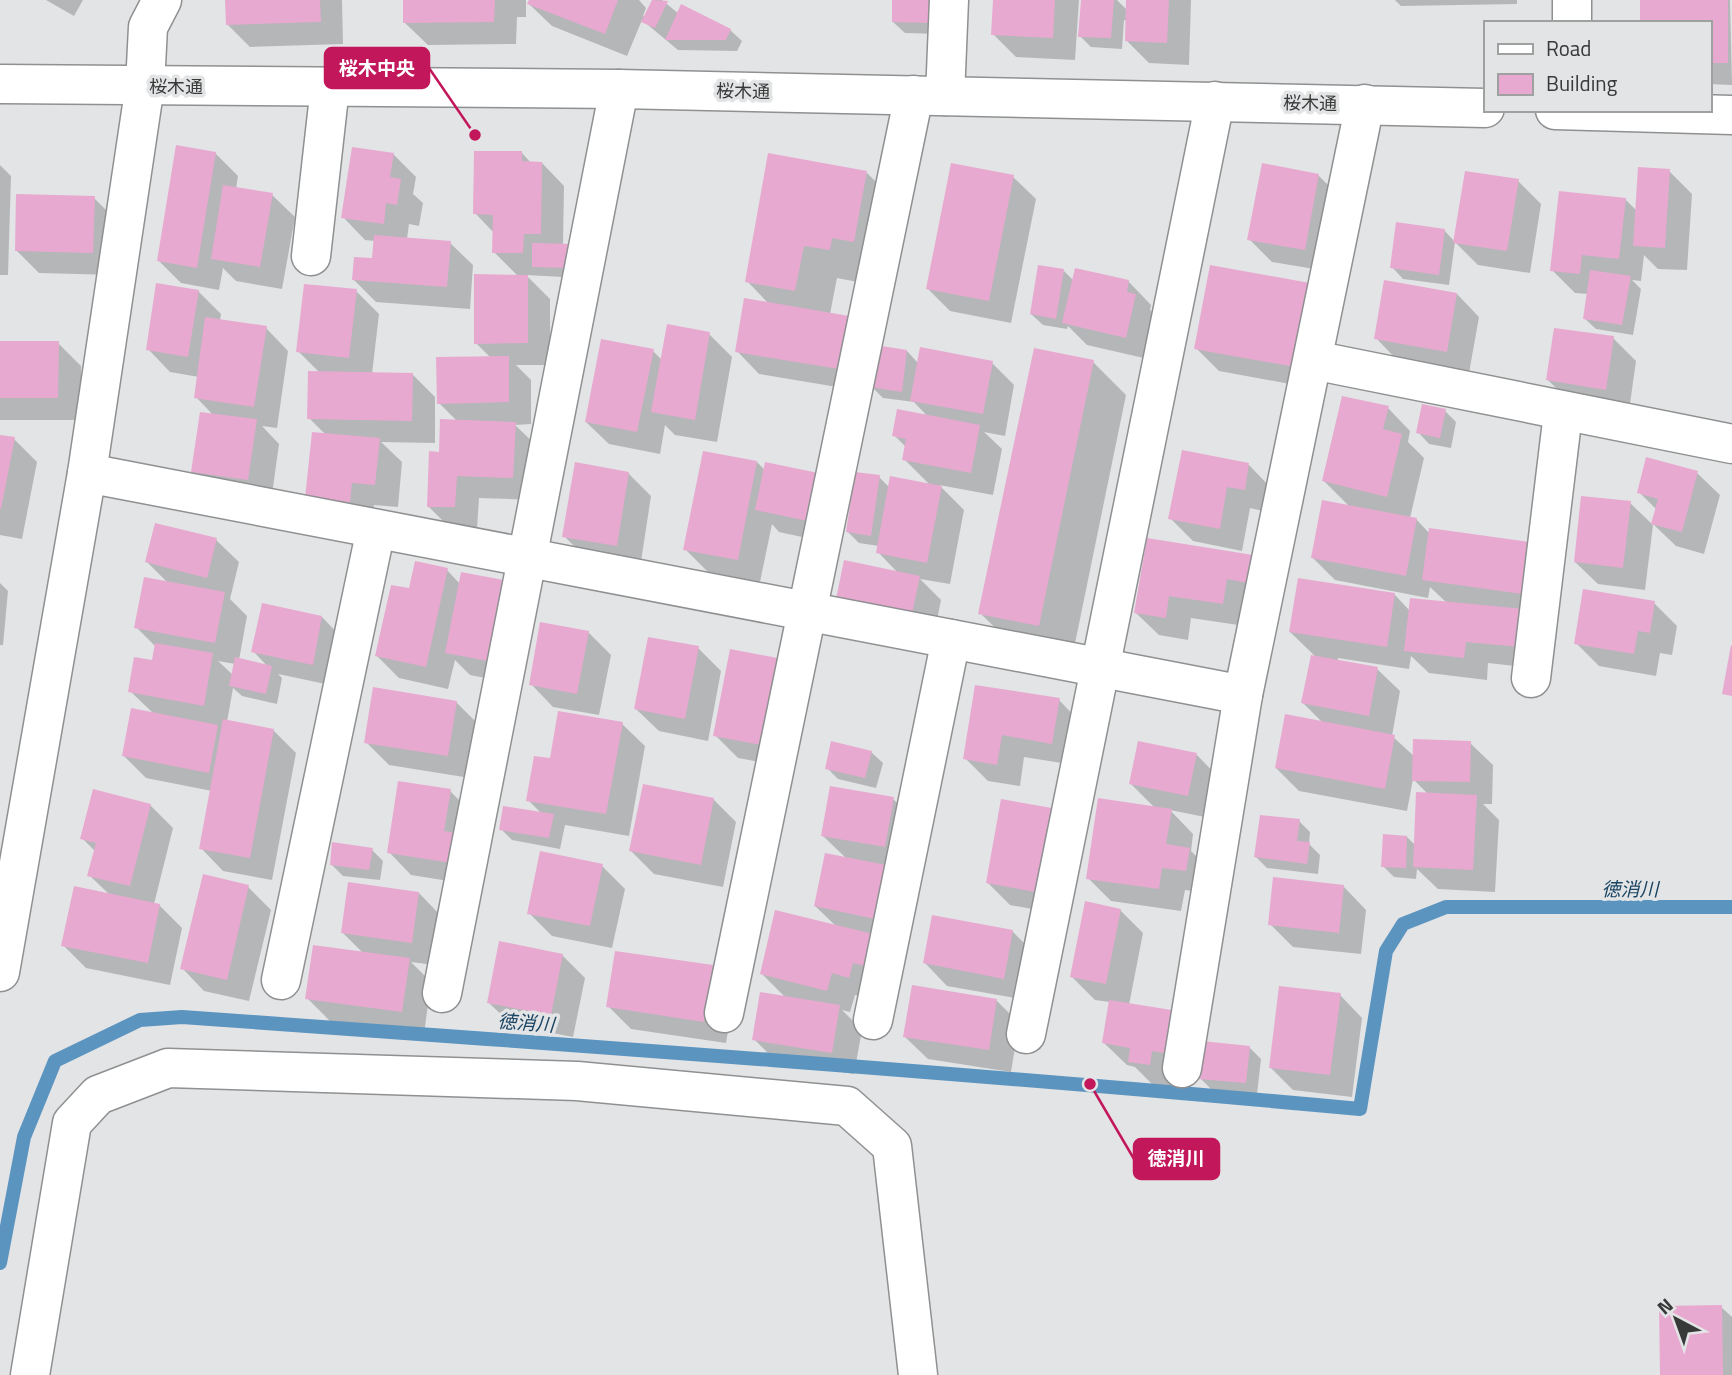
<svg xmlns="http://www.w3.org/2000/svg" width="1732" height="1375" viewBox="0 0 1732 1375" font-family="'Titillium Web','Noto Sans JP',sans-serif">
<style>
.shadow{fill:#0003;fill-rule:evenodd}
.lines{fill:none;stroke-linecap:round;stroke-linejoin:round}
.stream{stroke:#5c94c0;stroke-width:14}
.building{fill:#e8a9d1}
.minor-casing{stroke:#8f9091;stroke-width:41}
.minor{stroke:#fff;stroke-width:38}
.labels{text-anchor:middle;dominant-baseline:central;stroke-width:7;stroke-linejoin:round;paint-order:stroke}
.street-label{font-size:18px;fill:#383939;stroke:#e3e4e5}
.water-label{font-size:19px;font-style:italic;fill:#194463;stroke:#e3e4e5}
.leader{fill:none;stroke:#c2185b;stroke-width:2.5}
.callout-dot{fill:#c2185b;stroke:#e3e4e5;stroke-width:2.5}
.callout{fill:#c2185b;stroke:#c2185b;stroke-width:2.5}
.callout-label{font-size:19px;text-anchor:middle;font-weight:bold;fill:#fff}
</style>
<rect width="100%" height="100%" fill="#e3e4e5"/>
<g class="shadow">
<polygon points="46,0 83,0 74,16"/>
<polygon points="227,0 342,0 343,44 250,47 227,24"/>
<polygon points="405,0 526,0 526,17 517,17 516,44 428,45 405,23"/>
<polygon points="531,0 639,0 646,8 643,16 646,17 654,0 662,0 679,14 730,30 742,41 737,51 678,50 642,20 627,56 552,26 529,4"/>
<polygon points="894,0 942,0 941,34 905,33 893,22"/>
<polygon points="995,0 1079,0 1075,60 1016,57 993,34"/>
<polygon points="1083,0 1117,0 1127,10 1128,0 1191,0 1189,65 1149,63 1126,40 1127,21 1124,20 1122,49 1091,47 1079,35"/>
<polygon points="1395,0 1517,0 1517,4 1401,6"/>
<polygon points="1642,0 1730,0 1732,85 1709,84 1709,23"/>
<polygon points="215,153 238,176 236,189 272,195 295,217 282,289 236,281 223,268 219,290 181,283 159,261"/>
<polygon points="522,153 531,163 542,163 564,186 563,246 581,278 526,275 550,299 550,365 516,365 531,380 531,424 515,425 538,447 535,500 479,498 477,529 451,529 428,506 440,453 457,421 439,403 491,358 476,343 518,276 494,252 494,233 475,213"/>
<polygon points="393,154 416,177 413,194 423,203 419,226 409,224 407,239 450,243 473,265 470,309 376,302 353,279 374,260 375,241 365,240 343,217"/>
<polygon points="0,165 11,176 8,275 0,275"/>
<polygon points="1669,171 1692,194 1687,270 1658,269 1644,255 1641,281 1632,280 1641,289 1633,335 1596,329 1584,318 1588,294 1575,293 1552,270 1625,199 1637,211"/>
<polygon points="867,173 900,206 863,283 837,278 830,314 861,391 759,374 737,351 769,304 747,281"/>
<polygon points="1318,175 1341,198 1327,271 1272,262 1249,239"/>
<polygon points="1013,177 1036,199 1011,323 950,311 928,289"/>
<polygon points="1518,181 1541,204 1530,273 1478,265 1455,242 1449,285 1403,279 1392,267 1444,230 1455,242"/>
<polygon points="94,198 117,221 115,275 39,273 16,250"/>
<polygon points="1211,267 1317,389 1219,371 1196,348"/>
<polygon points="1064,271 1074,281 1129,282 1151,305 1150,310 1158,318 1148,359 1087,345 1068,326 1067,329 1043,325 1031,314"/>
<polygon points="198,291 221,314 220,321 266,328 288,351 277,428 262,426 279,444 271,502 215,495 192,472 214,416 196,397 199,377 170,372 148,349"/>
<polygon points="356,291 379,314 372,374 412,374 435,397 435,443 381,442 402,462 398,507 374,505 372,524 330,520 326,435 309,418 320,373 298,351"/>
<polygon points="1457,294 1479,317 1469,373 1398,361 1376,338"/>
<polygon points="709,334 732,357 717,442 675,435 665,425 660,454 609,444 586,422 653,351 662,360"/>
<polygon points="1613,338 1636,361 1629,411 1570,402 1548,380"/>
<polygon points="0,343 58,343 81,366 81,420 0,420"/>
<polygon points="907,351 918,363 992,363 1014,385 1005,436 984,432 1002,449 993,495 939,485 964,510 950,584 920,579 941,600 934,635 838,598 898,573 878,552 879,546 859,543 848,532 879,477 890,488 930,485 904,459 906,447 894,435 928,417 914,402 883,398 872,387"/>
<polygon points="1093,362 1126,395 1072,658 1014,646 980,613"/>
<polygon points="1388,408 1410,431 1408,442 1424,458 1410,518 1416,519 1430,534 1536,544 1543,669 1488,663 1487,680 1429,673 1411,656 1409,669 1338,658 1338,662 1377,669 1400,691 1392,736 1415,757 1470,743 1493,765 1492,804 1483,804 1499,820 1495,892 1438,889 1417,869 1416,879 1394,877 1383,866 1407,837 1416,846 1429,795 1413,779 1407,811 1299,791 1276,768 1323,723 1303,703 1317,658 1290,632 1395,595 1410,611 1447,603 1430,587 1428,598 1335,580 1313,558 1350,507 1324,481"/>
<polygon points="1445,411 1456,422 1451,448 1429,444 1418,432"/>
<polygon points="0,436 14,439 37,462 22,539 0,535"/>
<polygon points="757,462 835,544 779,532 772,524 760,582 708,572 685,549"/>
<polygon points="1249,465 1271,488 1267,512 1250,508 1242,551 1193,541 1170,518"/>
<polygon points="628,473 651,496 640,568 587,559 564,536"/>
<polygon points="1697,473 1720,495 1704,554 1676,546 1653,524 1657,510 1639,492"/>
<polygon points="1630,503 1653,525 1645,590 1598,584 1575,562"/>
<path d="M 216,540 L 239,562 L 230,599 L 247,616 L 239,660 L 268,667 L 253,651 L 322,617 L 344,640 L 335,686 L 278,674 L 282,678 L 277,704 L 242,696 L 233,688 L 227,722 L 273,730 L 296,753 L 272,880 L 223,871 L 201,848 L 212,791 L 146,778 L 123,755 L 154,714 L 130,691 L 153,662 L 156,647 L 136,627 L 168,583 L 147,562 ZM 218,661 L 235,664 L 233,675 Z"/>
<polygon points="1148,540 1252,556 1245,626 1191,618 1188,640 1159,635 1136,613"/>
<polygon points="447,570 460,584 516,684 470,675 455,660 448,689 399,678 376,655 410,590"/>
<polygon points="0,583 8,591 3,645 0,645"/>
<polygon points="1654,603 1677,626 1672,655 1660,653 1656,676 1599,666 1576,643"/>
<polygon points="588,632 611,655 599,715 553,707 531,684"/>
<polygon points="698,648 721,671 708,741 659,731 636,709"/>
<polygon points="731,651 788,767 738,758 715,735"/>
<polygon points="977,687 1059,700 1081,723 1074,765 1024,757 1020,786 988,781 965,758"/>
<polygon points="456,702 479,725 470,778 389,765 366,742"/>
<polygon points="622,724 645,746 629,836 565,825 560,849 512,840 501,829 542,814 528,800 551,760"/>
<polygon points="871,752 883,763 876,788 838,779 827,768"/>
<polygon points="1197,755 1219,778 1210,818 1170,810 1193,834 1191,851 1212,872 1209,893 1185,890 1181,911 1111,901 1088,878 1156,809 1131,784"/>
<polygon points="450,791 473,814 474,885 411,875 389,852"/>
<polygon points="713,799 736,822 723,887 654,874 631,851"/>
<polygon points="893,799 916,821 872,999 855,995 850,1012 842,1010 862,1030 854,1074 777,1062 754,1039 787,999 762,974 837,927 815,906 847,859 823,836"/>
<polygon points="150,805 173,828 154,904 159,905 182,928 170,985 86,968 63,945 110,895 89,875 96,852 82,838"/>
<polygon points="1051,810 1074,833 1059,914 1010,905 987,882"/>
<polygon points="1299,821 1310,832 1309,844 1320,855 1318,874 1267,868 1256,857"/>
<polygon points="372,850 383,861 380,880 343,876 331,864"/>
<polygon points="602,866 625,889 612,948 552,936 529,913"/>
<polygon points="248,887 271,910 249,1001 204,991 182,968"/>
<polygon points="1344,887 1366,910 1361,954 1293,947 1270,924"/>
<polygon points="419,893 441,916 434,965 411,962 431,982 424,1034 330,1021 307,998 363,953 343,933"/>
<polygon points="1120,910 1143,933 1129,1005 1177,1013 1173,1087 1152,1084 1135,1067 1127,1065 1104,1043 1110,1002 1095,1000 1072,977"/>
<polygon points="1012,931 1035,954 1026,1000 947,986 925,963"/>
<polygon points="562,955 585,978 573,1037 512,1025 489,1003"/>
<polygon points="712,967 735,990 726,1043 631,1029 608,1006"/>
<polygon points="1340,995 1362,1018 1352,1097 1293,1090 1270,1067"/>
<polygon points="996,1000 1019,1023 1011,1072 928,1059 905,1037"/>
<polygon points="1250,1048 1261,1059 1257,1094 1212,1090 1200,1078"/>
<polygon points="1721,1307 1732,1317 1732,1375 1662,1375"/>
</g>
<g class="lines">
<path class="stream" d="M 0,1263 L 24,1137 L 55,1061 L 140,1020 L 182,1017 C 575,1045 967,1073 1360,1109 L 1386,951 L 1403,924 L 1446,907 L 1732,907"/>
</g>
<g class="building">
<polygon points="225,0 320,0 321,22 226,25"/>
<polygon points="403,0 495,0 494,22 403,23"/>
<polygon points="529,0 618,0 605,34 527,4"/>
<polygon points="652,0 668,1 655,28 641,22"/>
<polygon points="892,0 931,0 930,23 892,22"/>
<polygon points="993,0 1055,0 1053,38 991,35"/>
<polygon points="1081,0 1114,0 1111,38 1078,37"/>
<polygon points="1126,0 1169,0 1167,43 1125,41"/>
<polygon points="1640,0 1728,0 1728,63 1709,63 1709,23 1640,23"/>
<polygon points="681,4 731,29 726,40 665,40"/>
<polygon points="176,145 216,152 197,268 157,261"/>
<polygon points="352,147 394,153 390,177 401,179 397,205 386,203 384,224 341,218"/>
<polygon points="474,151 522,151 522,161 542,162 541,234 524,234 523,253 492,253 493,215 473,214"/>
<polygon points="768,153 867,171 854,242 832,238 830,250 804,246 795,291 745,282"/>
<polygon points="951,163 1014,175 989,301 926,289"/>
<polygon points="1262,163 1319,174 1305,250 1247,240"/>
<polygon points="1638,167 1670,169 1665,248 1633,246"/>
<polygon points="1465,171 1519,179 1507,251 1453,243"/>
<polygon points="223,185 273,193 260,267 211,259"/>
<polygon points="1559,191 1626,198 1619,259 1582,255 1580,274 1550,271"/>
<polygon points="16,194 95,196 93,253 15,251"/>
<polygon points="1396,222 1445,229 1439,275 1390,268"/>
<polygon points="374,235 451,241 447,287 352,280 354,257 372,258"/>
<polygon points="532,243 571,244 571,268 532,267"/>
<polygon points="1038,265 1064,269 1056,319 1030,314"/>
<polygon points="1210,265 1310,283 1295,367 1194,349"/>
<polygon points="1075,268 1129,280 1127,292 1136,294 1126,338 1062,323"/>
<polygon points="1590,270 1631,276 1622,325 1583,319"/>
<polygon points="474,274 528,275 528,343 474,344"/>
<polygon points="1384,280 1457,293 1447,352 1374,339"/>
<polygon points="156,283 199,290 188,357 146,350"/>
<polygon points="304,284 357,289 349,358 296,352"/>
<polygon points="744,298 849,316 839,369 735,352"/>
<polygon points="205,317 267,326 254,407 194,398"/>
<polygon points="667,324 710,332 695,420 651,412"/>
<polygon points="1554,328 1614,336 1606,390 1546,380"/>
<polygon points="601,339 654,349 637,432 585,422"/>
<polygon points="0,341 59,341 58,398 0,398"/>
<polygon points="875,345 907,350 902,392 870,387"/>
<polygon points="920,347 993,361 983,414 910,401"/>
<polygon points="1034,348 1094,360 1039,626 978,614"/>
<polygon points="509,356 509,402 437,404 436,357"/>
<polygon points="308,371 413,373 412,421 307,419"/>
<polygon points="1342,396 1389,406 1383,429 1402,434 1387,497 1322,481"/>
<polygon points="1422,404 1446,409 1440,438 1416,433"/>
<polygon points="897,409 980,425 971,473 902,460 906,439 892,436"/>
<polygon points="200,412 257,419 248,480 191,472"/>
<polygon points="440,419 516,422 513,478 457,476 455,507 427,507 429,451 439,452"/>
<polygon points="312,432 380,438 375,485 352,483 350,502 305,498"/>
<polygon points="0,435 15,437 1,509 0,509"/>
<polygon points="1182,450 1249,463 1245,490 1227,487 1220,529 1168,519"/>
<polygon points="703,451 757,461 738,560 683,550"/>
<polygon points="1646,457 1698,471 1682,532 1651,524 1658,499 1637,493"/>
<polygon points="575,462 629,472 617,546 562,537"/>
<polygon points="765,462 823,474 813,522 755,510"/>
<polygon points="855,472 880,475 871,536 846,532"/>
<polygon points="890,476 942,486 927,563 876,553"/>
<polygon points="1581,496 1631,501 1623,568 1574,562"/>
<polygon points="1322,500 1417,518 1406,576 1311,558"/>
<polygon points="155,523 217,538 207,578 145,562"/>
<polygon points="1429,528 1536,543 1529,595 1422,580"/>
<polygon points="1147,538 1253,555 1248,583 1227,579 1223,604 1169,596 1166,618 1134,613"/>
<polygon points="844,560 920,576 912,614 836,599"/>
<polygon points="415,561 448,568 426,667 375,656 391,585 409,588"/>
<polygon points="461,572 509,581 494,662 445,653"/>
<polygon points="144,577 225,592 215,643 134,628"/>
<polygon points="1298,578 1395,593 1387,647 1289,632"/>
<polygon points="1583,589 1655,601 1650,633 1638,631 1634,654 1574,644"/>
<polygon points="1410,598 1524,609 1520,647 1466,642 1464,658 1404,651"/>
<polygon points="262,603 322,616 313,665 251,652"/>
<polygon points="540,622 589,631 577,694 529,685"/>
<polygon points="648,637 699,646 685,719 634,709"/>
<polygon points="155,643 213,653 204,706 128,692 134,657 152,660"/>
<polygon points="1731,645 1732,646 1732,696 1722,694"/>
<polygon points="730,649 783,659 766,746 713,736"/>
<polygon points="1311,655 1378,667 1369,716 1301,703"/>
<polygon points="235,657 272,666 266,694 229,686"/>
<polygon points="975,685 1060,698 1052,744 1002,735 997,765 963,759"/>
<polygon points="373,687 457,701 448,756 364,743"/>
<polygon points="131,708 218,725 209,773 122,756"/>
<polygon points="558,711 623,722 606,814 526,801 534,756 550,758"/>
<polygon points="1285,714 1395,735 1385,789 1275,768"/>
<polygon points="223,719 274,729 250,858 199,849"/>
<polygon points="1413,739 1471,741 1470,782 1412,781"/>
<polygon points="831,741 872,751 865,778 825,769"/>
<polygon points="1138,741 1197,753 1188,796 1129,784"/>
<polygon points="398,781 451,789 444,831 457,833 452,863 387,853"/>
<polygon points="643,784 714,798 701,865 629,851"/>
<polygon points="830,786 894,797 885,847 821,836"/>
<polygon points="93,789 151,804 130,886 87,876 96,843 80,839"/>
<polygon points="1416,792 1477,795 1473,870 1413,867"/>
<polygon points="1098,798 1172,809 1166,844 1190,848 1186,871 1162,868 1159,889 1086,879"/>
<polygon points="1001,799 1052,808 1036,892 986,883"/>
<polygon points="503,806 554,814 549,838 499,830"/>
<polygon points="1260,815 1300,819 1297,841 1310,842 1307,864 1254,857"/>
<polygon points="1383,834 1407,836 1406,868 1381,867"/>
<polygon points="332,842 373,848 369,870 330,865"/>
<polygon points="540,851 603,864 590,926 527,914"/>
<polygon points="825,853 886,865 875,919 814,906"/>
<polygon points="203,874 249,885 227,980 180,969"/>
<polygon points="1273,877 1344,885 1339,933 1268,925"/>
<polygon points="348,882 419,892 412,943 341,933"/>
<polygon points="74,886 160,904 148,963 61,946"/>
<polygon points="1085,901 1121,909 1106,984 1070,977"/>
<polygon points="775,910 873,934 865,966 853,963 849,978 832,973 827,991 760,974"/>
<polygon points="932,915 1013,930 1004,979 923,963"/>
<polygon points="499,941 563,954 551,1015 487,1003"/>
<polygon points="313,945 410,958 402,1012 305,999"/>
<polygon points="615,951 713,965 704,1022 606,1007"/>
<polygon points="912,985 997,999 989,1050 903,1037"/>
<polygon points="1279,986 1341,993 1330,1075 1269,1068"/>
<polygon points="760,992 840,1005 832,1053 752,1040"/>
<polygon points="1109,1000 1178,1011 1170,1054 1152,1051 1150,1065 1128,1062 1130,1048 1102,1043"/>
<polygon points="1202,1041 1250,1046 1246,1083 1199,1079"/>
<polygon points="1722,1305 1723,1375 1660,1375 1659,1306"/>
</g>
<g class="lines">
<defs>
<g id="minor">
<polyline points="1572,23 1572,0"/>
<polyline points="0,84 619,89 1485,108"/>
<polyline points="945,96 949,0"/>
<polyline points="1555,110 1732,115"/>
<polyline points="311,256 330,87"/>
<polyline points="1313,360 1732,444"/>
<polyline points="87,473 1243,695"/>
<polyline points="1531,678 1563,413"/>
<polyline points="0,972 87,473 145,85 148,27 162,0"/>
<polyline points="281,980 376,529"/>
<polyline points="442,993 619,89"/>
<polyline points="724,1013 914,95"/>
<polyline points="873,1020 951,639"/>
<polyline points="1026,1034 1215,101"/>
<polyline points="1182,1068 1243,695 1365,104"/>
<polyline points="30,1375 72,1123 98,1095 168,1068 577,1081 847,1106 892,1146 918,1375"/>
</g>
</defs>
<use href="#minor" class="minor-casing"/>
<use href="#minor" class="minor"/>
</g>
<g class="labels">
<g class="street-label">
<text x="176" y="86">桜木通</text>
<text transform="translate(743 91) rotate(1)">桜木通</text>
<text transform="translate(1310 103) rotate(1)">桜木通</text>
</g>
<g class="water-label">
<text x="1630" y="888">徳消川</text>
<text transform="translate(526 1022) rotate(4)">徳消川</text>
</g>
</g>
<path class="leader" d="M475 135L429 68M1090 1084L1134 1159"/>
<g class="callout-dot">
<circle cx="475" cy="135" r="7"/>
<circle cx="1090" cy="1084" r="7"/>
</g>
<g class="callout">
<rect x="325" y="48" width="104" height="40" rx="7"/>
<rect x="1134" y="1139" width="85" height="40" rx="7"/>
</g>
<g class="callout-label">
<text x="377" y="75">桜木中央</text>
<text x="1176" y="1165">徳消川</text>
</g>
<rect x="1484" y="21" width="228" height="91" fill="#e3e4e5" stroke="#9fa0a0" stroke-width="2"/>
<rect x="1498" y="44" width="35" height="10" fill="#ffffff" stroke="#9fa0a0" stroke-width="2"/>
<text x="1546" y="56" font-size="21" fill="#383939">Road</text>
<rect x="1498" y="74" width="35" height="21" fill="#e8a9d1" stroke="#9fa0a0" stroke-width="2"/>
<text x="1546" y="91" font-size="21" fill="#383939">Building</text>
<g transform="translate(1676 1319) rotate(319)" stroke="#e3e4e5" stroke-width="5" paint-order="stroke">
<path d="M0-5L12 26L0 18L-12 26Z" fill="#383939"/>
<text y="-10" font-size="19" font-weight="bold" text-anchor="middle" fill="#383939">N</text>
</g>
</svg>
